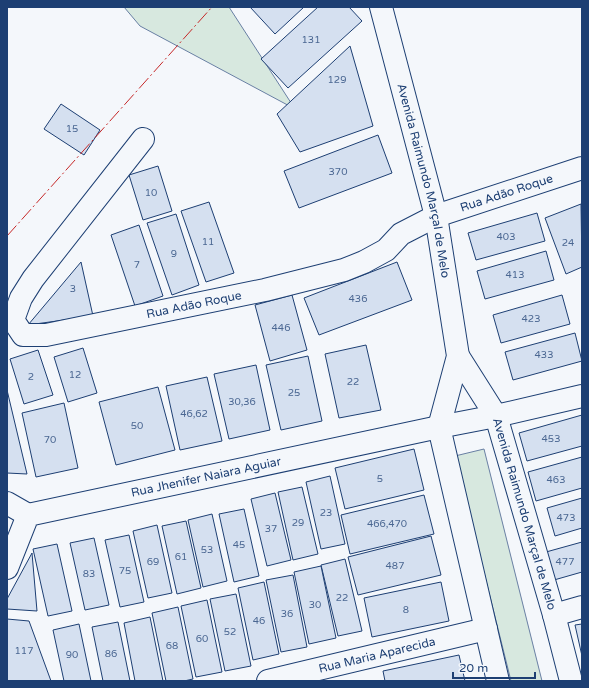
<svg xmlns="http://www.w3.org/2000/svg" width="589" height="688" viewBox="0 0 589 688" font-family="'Varela Round',sans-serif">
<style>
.green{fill:#d7e8df;stroke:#687fa3}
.building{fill:#d5e0f0;stroke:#1d3f73}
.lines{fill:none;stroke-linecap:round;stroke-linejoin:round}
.minor-casing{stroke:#1d3f73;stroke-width:24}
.tertiary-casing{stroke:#1d3f73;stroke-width:24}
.minor{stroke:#f4f7fb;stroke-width:22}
.tertiary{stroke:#f4f7fb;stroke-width:22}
.power{stroke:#c62828;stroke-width:1;stroke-dasharray:14 3 2 3;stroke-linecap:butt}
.labels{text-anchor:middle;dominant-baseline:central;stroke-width:3;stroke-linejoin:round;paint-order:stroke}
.number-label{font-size:10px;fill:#4b6792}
.street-label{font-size:12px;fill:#1d3f73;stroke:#f4f7fb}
</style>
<rect width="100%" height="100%" fill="#f4f7fb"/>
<g class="green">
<polygon points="124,7 229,7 295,109 140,26"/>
<polygon points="484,449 542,681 511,681 455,456"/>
</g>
<g class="building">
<polygon points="250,7 304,7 275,34"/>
<polygon points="318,7 349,7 362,21 288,88 261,59"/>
<polygon points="350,46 373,126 300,152 277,114"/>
<polygon points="61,104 100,130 84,155 44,129"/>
<polygon points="378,135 392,173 299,208 284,171"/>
<polygon points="158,166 172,211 143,220 129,175"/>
<polygon points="209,202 234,273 206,282 181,211"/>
<polygon points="581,204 582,267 566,274 545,218"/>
<polygon points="537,213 545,241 476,260 468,233"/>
<polygon points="176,214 199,285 172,295 147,223"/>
<polygon points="139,225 163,296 135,306 111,235"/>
<polygon points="546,251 554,280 485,299 477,271"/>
<polygon points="81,262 93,316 28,325"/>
<polygon points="397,262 412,300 319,335 304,298"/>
<polygon points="292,295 307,350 270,361 255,305"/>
<polygon points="562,295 570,324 501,343 493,315"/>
<polygon points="575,333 582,361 513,380 505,352"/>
<polygon points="366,345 381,410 339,418 325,354"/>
<polygon points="83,348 97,393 68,402 54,357"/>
<polygon points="38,350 53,395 24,404 10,359"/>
<polygon points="308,356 322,421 281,430 266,365"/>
<polygon points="256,365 270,430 229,439 214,374"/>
<polygon points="207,377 222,441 180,450 166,386"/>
<polygon points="158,387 175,450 116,465 99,402"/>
<polygon points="7,390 27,474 7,473"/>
<polygon points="64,403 78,468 36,477 22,413"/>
<polygon points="582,415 582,446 527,461 519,433"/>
<polygon points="414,449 424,490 345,509 335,468"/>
<polygon points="582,457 582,488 536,501 528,472"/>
<polygon points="330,476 345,544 321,549 306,482"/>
<polygon points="302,487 318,554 293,560 278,492"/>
<polygon points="275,493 291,560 267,566 251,499"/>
<polygon points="424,495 434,534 350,554 341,515"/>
<polygon points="582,498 582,528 555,536 547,508"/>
<polygon points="244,509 259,576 234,582 219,514"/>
<polygon points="212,514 227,581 203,587 188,520"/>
<polygon points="186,521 201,588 177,594 162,526"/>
<polygon points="157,525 172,593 148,598 133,531"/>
<polygon points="129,535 144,602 120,607 105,540"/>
<polygon points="431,536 441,575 358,595 348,557"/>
<polygon points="94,538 109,605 85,610 70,543"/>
<polygon points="582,542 582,572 554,580 546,552"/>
<polygon points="57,544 72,611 48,616 33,549"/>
<polygon points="32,553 37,611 7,609 7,599"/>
<polygon points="345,559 362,631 338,636 321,565"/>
<polygon points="321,566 336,638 309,644 294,572"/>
<polygon points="293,575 307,647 281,652 266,580"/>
<polygon points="264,582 279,654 253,660 238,588"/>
<polygon points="441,582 449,621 372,637 364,598"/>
<polygon points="236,594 251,666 225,671 210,599"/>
<polygon points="207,600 222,672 196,677 181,606"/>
<polygon points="178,607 193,679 184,681 166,681 152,613"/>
<polygon points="150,617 163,681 135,681 124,623"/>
<polygon points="7,619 29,621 51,681 7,681"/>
<polygon points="118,622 130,681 103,681 92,627"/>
<polygon points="79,624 91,681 64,681 53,630"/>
<polygon points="582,624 582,656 575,625"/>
<polygon points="459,655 465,681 385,681 383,671"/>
</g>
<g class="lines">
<defs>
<g id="minor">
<path id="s1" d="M 143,139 L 33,279 L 21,298 L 13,320 L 23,335 L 46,335 L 265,290 L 344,270 L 364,262 L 386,250 L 401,234 L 436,216 L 582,168"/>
<polyline points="439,427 496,416 582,396"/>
<polyline points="7,503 28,515"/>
<polyline points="554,615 582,607"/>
<path id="s2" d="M 268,681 L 486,629"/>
</g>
<g id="tertiary">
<path id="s3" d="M 381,7 L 436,216 L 458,356 L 439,427 L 498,681"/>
<path id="s4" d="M 458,356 L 496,416 L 554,615 L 571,681"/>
<path id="s5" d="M 7,568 L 28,515 L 439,427"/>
</g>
</defs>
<use href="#minor" class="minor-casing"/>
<use href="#tertiary" class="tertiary-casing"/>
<use href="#minor" class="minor"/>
<use href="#tertiary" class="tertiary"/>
<polyline class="power" points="7,236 212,7"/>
</g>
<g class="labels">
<g class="number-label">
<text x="311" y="40">131</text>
<text x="337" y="80">129</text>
<text x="72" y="129">15</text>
<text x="338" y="172">370</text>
<text x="151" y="193">10</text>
<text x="506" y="237">403</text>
<text x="208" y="242">11</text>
<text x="568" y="243">24</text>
<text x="174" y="254">9</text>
<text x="137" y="265">7</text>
<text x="515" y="275">413</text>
<text x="73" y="289">3</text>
<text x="358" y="299">436</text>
<text x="531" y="319">423</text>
<text x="281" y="328">446</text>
<text x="544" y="355">433</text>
<text x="75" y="375">12</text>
<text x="31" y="377">2</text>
<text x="353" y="382">22</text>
<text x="294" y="393">25</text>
<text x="242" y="402">30,36</text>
<text x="194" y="414">46,62</text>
<text x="137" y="426">50</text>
<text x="551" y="439">453</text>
<text x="50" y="440">70</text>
<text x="380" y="479">5</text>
<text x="556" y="480">463</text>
<text x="326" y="513">23</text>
<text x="566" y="518">473</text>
<text x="298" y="523">29</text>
<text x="387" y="524">466,470</text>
<text x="271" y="529">37</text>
<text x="239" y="545">45</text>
<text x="207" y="550">53</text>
<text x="181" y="557">61</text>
<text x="153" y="562">69</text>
<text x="565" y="562">477</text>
<text x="395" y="566">487</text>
<text x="125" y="571">75</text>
<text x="89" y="574">83</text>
<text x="342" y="598">22</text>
<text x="315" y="605">30</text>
<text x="406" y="610">8</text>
<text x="287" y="614">36</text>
<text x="259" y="621">46</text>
<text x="230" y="632">52</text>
<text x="202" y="639">60</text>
<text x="172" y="646">68</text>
<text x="24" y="651">117</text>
<text x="111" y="654">86</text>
<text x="72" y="655">90</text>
</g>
<g class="street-label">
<text stroke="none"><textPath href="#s3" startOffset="179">Avenida Raimundo Marçal de Melo</textPath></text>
<text stroke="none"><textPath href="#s1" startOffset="752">Rua Adão Roque</textPath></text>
<text stroke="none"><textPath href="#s1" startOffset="416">Rua Adão Roque</textPath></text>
<text stroke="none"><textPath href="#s5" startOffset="239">Rua Jhenifer Naiara Aguiar</textPath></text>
<text stroke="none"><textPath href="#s4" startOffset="173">Avenida Raimundo Marçal de Melo</textPath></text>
<text stroke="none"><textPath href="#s2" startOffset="112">Rua Maria Aparecida</textPath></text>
</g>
</g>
<rect width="589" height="688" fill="none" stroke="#1d3f73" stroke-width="16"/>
<path d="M453 672v6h82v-6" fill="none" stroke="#1d3f73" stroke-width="2"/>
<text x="459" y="672" font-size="12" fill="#1d3f73" stroke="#f4f7fb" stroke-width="3" paint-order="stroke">20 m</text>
</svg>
